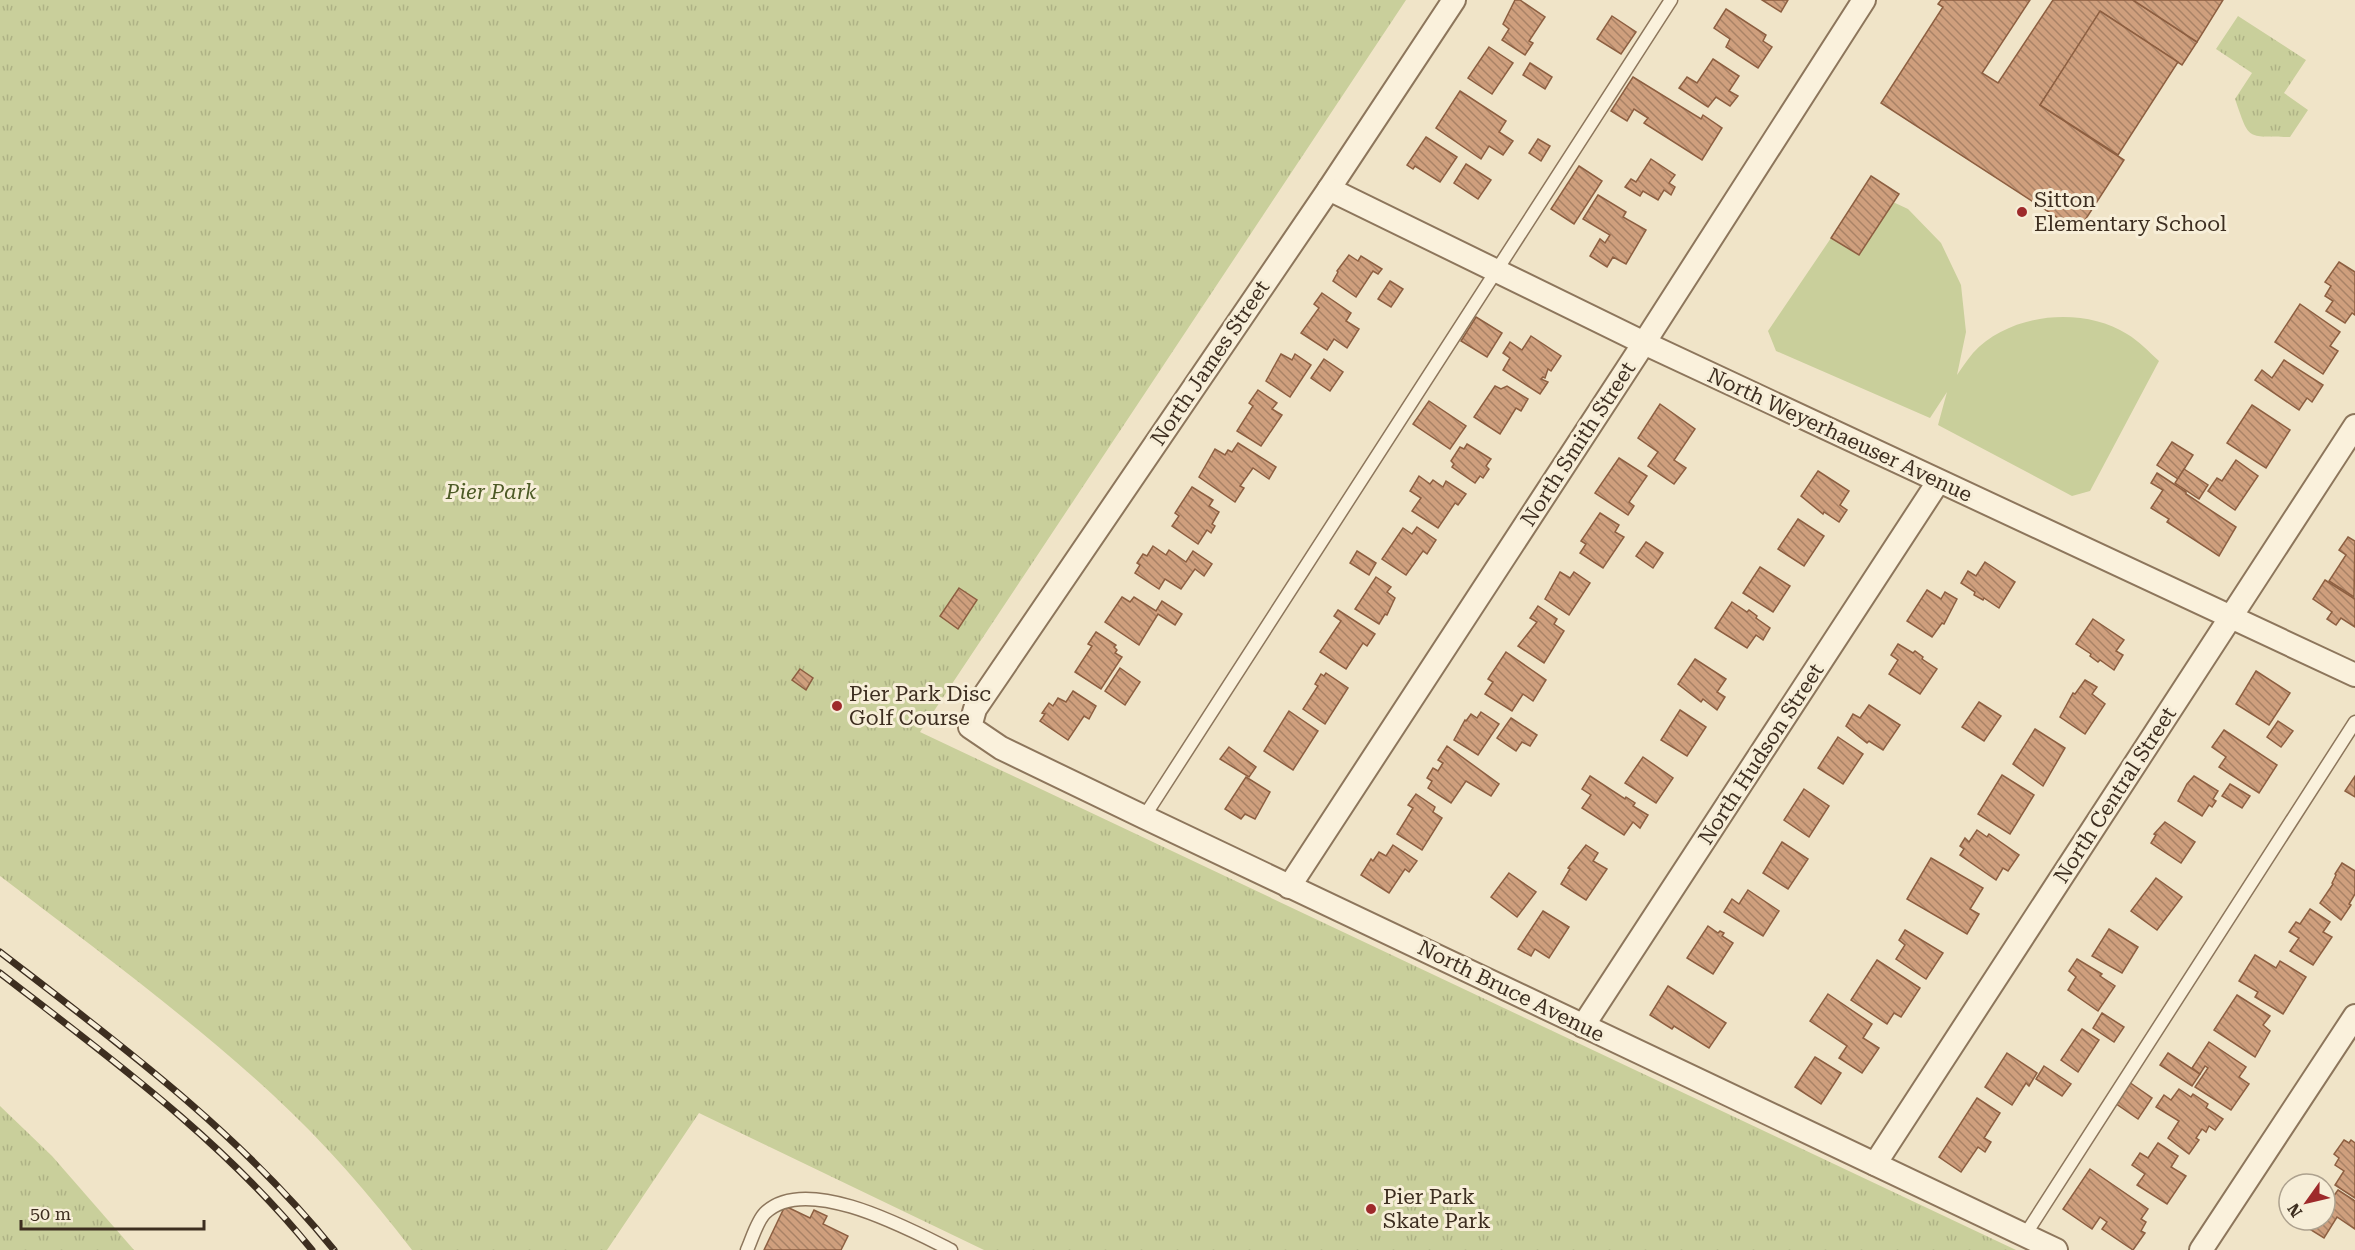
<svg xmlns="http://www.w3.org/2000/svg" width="2355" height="1250" viewBox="0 0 2355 1250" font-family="'Roboto Serif',serif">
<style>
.green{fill:#c9cf9b}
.park{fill:url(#park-tufts)}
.building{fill:url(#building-back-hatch);stroke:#8d5f41;stroke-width:1.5}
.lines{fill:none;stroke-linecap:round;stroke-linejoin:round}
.lane-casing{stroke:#8d765c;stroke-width:15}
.street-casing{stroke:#8d765c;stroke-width:26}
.lane{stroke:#faf1dc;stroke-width:12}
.street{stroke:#faf1dc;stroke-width:22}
.rail-casing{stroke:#3d2e20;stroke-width:7}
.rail{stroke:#f7eed8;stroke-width:4.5;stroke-dasharray:14;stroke-linecap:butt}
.poi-dot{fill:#9e2a2b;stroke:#f7eed8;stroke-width:2}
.labels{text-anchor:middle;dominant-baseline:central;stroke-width:6;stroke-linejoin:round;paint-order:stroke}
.poi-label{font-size:21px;fill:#3d2e20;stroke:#f7eed8;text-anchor:start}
.street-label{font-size:21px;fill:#3d2e20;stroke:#f7eed8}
.park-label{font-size:21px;font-style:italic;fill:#4d5a26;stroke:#f7eed8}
</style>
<defs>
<pattern id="park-tufts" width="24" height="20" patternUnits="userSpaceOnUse" patternTransform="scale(1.5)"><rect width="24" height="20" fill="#c9cf9b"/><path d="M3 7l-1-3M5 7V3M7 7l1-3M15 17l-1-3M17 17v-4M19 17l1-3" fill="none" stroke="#aeb285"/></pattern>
<pattern id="building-back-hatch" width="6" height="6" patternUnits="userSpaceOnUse" patternTransform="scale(1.5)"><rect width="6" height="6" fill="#cf9f7d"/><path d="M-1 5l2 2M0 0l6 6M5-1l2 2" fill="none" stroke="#a98266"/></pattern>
</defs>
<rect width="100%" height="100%" fill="#f0e4c8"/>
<path class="green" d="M 1893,202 L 1908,209 L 1941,243 L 1961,285 L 1966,332 L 1957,375 C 1962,368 1967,360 1973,353 C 2010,313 2082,306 2127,334 C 2139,341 2149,352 2159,361 L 2090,491 L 2072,496 L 1938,425 L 1947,392 L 1930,418 L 1776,351 L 1768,331 L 1831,238 L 1859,255 Z"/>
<g class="park">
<path d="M 0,0 L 1406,0 L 920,732 L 2016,1250 L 984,1250 L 699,1113 L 607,1250 L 412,1250 C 370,1195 324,1142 273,1095 C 187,1016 93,947 0,876 Z"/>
<path d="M 2238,16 L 2306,60 L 2284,93 L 2308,110 L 2290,137 C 2246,136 2250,142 2235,99 L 2252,73 L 2216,49 Z"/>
<polygon points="0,1106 52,1156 134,1250 0,1250"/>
</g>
<g class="building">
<polygon points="1515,0 1520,0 1545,17 1529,41 1533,43 1525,55 1502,40 1509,29 1503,24"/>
<polygon points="1762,0 1788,0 1781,12"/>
<polygon points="1941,0 2030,0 1982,73 1998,83 2053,0 2133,0 2197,42 2182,65 2101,12 2040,105 2124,160 2078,231 1881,103 1943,7 1938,4"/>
<polygon points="2133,0 2223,0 2197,42"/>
<polygon points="1726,9 1766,35 1763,41 1772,47 1758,68 1726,47 1730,39 1714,28"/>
<polygon points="2100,11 2178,62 2118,155 2040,105"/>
<polygon points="1612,16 1636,32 1621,54 1597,39"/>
<polygon points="1489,47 1513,63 1492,94 1468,78"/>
<polygon points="1713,59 1739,76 1729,91 1738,96 1730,106 1716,97 1708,107 1679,88 1687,77 1697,83"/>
<polygon points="1530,63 1552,77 1545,89 1523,75"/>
<polygon points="1633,77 1701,119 1703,115 1722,128 1702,160 1644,123 1648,118 1634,109 1627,121 1611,111"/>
<polygon points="1460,91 1506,121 1499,132 1513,141 1503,155 1489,146 1481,159 1436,128"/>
<polygon points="1426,137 1457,157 1440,182 1415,166 1413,169 1407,165"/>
<polygon points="1538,139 1550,146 1541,161 1529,153"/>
<polygon points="1651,159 1675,175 1669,183 1675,187 1671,195 1664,190 1658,200 1643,191 1640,196 1625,187 1631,179 1636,182"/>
<polygon points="1466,164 1491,180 1478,199 1454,183"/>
<polygon points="1579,166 1602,181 1574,224 1551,209"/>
<polygon points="1871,176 1899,194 1859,255 1831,238"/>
<polygon points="1598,195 1626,212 1623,217 1646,230 1626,264 1613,257 1607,267 1590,256 1600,239 1605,243 1610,235 1583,219"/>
<polygon points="1349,255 1358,261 1361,256 1382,269 1378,274 1373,271 1356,297 1333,281 1338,272 1337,271"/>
<polygon points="2339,262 2355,272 2355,315 2352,313 2345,323 2326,311 2333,301 2325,296 2331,286 2325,282"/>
<polygon points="1390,281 1403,289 1391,307 1378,299"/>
<polygon points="1322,293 1351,313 1346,321 1359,329 1347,348 1334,339 1327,350 1301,333 1319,308 1314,304"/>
<polygon points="2300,304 2340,332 2330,346 2338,351 2323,374 2275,342"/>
<polygon points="1476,317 1502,333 1487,357 1461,341"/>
<polygon points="1531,336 1561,356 1551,371 1548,369 1545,378 1543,377 1541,379 1548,382 1540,394 1503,370 1510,358 1503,353 1510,342 1522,350"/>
<polygon points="1281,354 1292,360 1295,354 1311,365 1290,397 1266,381"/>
<polygon points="1324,359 1343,372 1330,391 1311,378"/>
<polygon points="2284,360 2323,385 2312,402 2307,398 2299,410 2255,380 2262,370 2272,378"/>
<polygon points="1495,386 1501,389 1507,386 1528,399 1521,411 1516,408 1500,434 1474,417"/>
<polygon points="1258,390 1277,403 1272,409 1282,415 1261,446 1237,431 1253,406 1249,403"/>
<polygon points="1429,401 1466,426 1450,449 1413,424"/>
<polygon points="1660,404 1695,429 1674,460 1686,468 1674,484 1648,466 1658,452 1638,438"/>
<polygon points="2252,405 2290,430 2266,468 2227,443"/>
<polygon points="2172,442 2193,455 2178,479 2157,465"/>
<polygon points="1238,443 1276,467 1269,479 1253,468 1240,486 1244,488 1235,502 1199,477 1215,449 1225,455 1228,450 1232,452"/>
<polygon points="1467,444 1491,459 1486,466 1489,469 1483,478 1480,476 1475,483 1452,467 1454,464 1451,461 1460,447 1464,449"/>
<polygon points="1619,458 1647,476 1629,502 1634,506 1628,515 1595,493"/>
<polygon points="2236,460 2258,476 2235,510 2208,491 2217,478 2222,481"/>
<polygon points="2184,469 2208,485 2199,499 2175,483"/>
<polygon points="1818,471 1849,491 1840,505 1847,510 1839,522 1824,512 1823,514 1801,496"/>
<polygon points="2157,473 2186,492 2186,494 2236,527 2219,556 2167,522 2169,519 2151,508 2163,490 2151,483"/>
<polygon points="1419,476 1430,484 1433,480 1443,487 1446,481 1466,494 1458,505 1455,503 1438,528 1412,511 1421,498 1410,491"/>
<polygon points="1192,487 1213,500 1209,506 1219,512 1212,524 1215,526 1211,533 1207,530 1198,544 1172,526 1179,516 1175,513"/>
<polygon points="1600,513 1619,525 1615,532 1624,537 1603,568 1580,553 1586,544 1581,541"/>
<polygon points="1798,519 1824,536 1804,566 1778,549"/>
<polygon points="1417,527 1436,540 1427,554 1423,551 1406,575 1382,559 1403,528 1412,534"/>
<polygon points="2348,537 2355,541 2354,597 2329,581 2346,555 2339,550"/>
<polygon points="1646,542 1663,553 1653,568 1636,556"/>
<polygon points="1153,546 1166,555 1169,550 1186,562 1193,551 1212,564 1204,576 1195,569 1181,589 1165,579 1159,589 1135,573 1140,565 1137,563 1143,554 1147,556"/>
<polygon points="1357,551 1376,563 1369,575 1350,563"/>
<polygon points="1985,562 2015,582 1999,608 1984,598 1983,600 1974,595 1975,592 1961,583 1968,571 1976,576"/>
<polygon points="1760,567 1790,586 1773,612 1743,593"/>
<polygon points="1560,572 1570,578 1574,572 1590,583 1569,615 1545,599"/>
<polygon points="1376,577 1391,587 1387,592 1395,598 1387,615 1385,614 1379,624 1355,609"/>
<polygon points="2325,580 2355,599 2355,627 2341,618 2336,625 2327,619 2332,612 2313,599"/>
<polygon points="959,588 977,600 958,629 940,616"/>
<polygon points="1927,590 1941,599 1945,592 1957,599 1944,624 1942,623 1932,637 1907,621"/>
<polygon points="1122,597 1130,602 1134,597 1156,611 1162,601 1182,614 1175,625 1158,614 1139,645 1105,622"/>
<polygon points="1732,602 1747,612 1749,610 1757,616 1756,618 1770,628 1763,640 1756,635 1747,648 1715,628"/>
<polygon points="1538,606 1557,619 1554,624 1564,631 1544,663 1518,646 1537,622 1530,618"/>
<polygon points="1338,610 1375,634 1367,646 1363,643 1346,669 1320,652 1341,621 1334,616"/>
<polygon points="2093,619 2124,640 2116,651 2123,655 2114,670 2100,660 2098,662 2090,656 2091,654 2076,644"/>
<polygon points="1096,632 1116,645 1114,647 1117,650 1115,653 1122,657 1101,689 1075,672 1092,646 1088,644"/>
<polygon points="1898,644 1913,653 1915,651 1923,657 1922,659 1937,669 1920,694 1889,674 1898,660 1891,655"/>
<polygon points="1506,652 1546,680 1533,701 1523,694 1512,711 1485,694 1493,682 1488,679"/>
<polygon points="1695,659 1726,679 1717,692 1725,697 1717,710 1703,699 1701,702 1678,684"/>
<polygon points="1120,668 1140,682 1125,705 1105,691"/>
<polygon points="800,669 813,678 806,690 792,680"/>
<polygon points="2256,671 2290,693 2269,725 2236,704"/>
<polygon points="1326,673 1348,688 1325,724 1303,709 1318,686 1315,684 1321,674 1324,676"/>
<polygon points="2085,680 2097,687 2092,694 2105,704 2085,734 2060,717 2073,693 2075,694"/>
<polygon points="1073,691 1096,706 1089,719 1084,716 1068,740 1040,721 1045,714 1042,713 1049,703 1053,706 1058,698 1066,702"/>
<polygon points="1979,702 2001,716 1984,741 1962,727"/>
<polygon points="1869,705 1900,725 1883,750 1869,741 1867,743 1846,726 1853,714 1860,718"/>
<polygon points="1680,710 1706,727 1687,756 1661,740"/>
<polygon points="1289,711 1318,731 1293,770 1264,751"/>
<polygon points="1481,712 1499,724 1478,755 1454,740 1465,720 1466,721 1471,714 1477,718"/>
<polygon points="1511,718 1537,735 1530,746 1522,742 1516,751 1497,738"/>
<polygon points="2278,721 2293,731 2281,747 2267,737"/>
<polygon points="2035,729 2065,748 2043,786 2013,764"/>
<polygon points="2224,730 2277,765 2259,793 2219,767 2226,757 2212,747"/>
<polygon points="1838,737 1863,754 1843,784 1818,768"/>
<polygon points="1447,746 1499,784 1491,796 1466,781 1451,803 1428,788 1432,781 1427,778 1433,768 1438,771 1443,763 1438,760"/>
<polygon points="1229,747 1256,767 1249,777 1220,759"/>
<polygon points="1643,757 1673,778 1656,803 1625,783"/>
<polygon points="2002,775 2034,795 2010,834 1978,814"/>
<polygon points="1590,776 1625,799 1626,797 1635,803 1633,806 1648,815 1640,828 1633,822 1624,835 1582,808 1591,795 1582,789"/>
<polygon points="2194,776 2218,791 2213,799 2216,801 2212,807 2209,805 2202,816 2178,801 2187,784"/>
<polygon points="2355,776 2355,797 2345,791"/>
<polygon points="1246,777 1270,792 1255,819 1245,814 1241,819 1225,809"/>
<polygon points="2230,784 2250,796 2242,808 2222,796"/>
<polygon points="1804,789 1829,806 1809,837 1784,820"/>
<polygon points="1416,794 1435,807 1433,812 1442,818 1422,850 1397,834 1413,808 1408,805"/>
<polygon points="2165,822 2195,842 2181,863 2151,843 2156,835 2154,834"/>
<polygon points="1977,830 1987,837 1989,834 2019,855 2008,871 2003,868 1996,880 1960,855 1964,849 1960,846 1965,838 1969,842"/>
<polygon points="1782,842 1808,859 1788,889 1763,873"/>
<polygon points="1393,845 1417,861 1409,872 1405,869 1389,893 1361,875 1371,859 1373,861 1379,852 1386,856"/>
<polygon points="1586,845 1598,853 1593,861 1607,869 1586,900 1561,884 1570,869 1568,868"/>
<polygon points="1931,858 1983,888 1970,909 1979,914 1967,934 1907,899"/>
<polygon points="2342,863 2355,871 2355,894 2349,904 2351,905 2341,920 2320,903 2333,884 2332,883 2336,875 2335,874"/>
<polygon points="1509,873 1536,892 1517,917 1491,897"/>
<polygon points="2156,878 2182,897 2157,930 2131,911"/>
<polygon points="1748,890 1779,911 1763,936 1724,912 1732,899 1739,904"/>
<polygon points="2310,909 2330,922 2323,932 2332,937 2313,965 2290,951 2299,938 2289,932 2296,922 2300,924"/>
<polygon points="1543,911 1569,927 1549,958 1535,949 1531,956 1518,949"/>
<polygon points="1708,926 1718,933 1720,931 1724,933 1722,936 1733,943 1713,974 1687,958"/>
<polygon points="2109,929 2138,947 2122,973 2092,956"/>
<polygon points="1905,930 1943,953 1926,979 1896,959 1905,945 1899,940"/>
<polygon points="2255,955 2276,968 2280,961 2306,977 2283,1014 2255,997 2258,992 2239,981"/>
<polygon points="2077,959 2102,974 2100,976 2115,986 2098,1011 2068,990 2076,977 2069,971"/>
<polygon points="1877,960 1920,988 1901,1017 1894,1013 1887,1024 1851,1000"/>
<polygon points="1668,986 1726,1023 1709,1048 1674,1026 1672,1029 1650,1015"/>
<polygon points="1828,994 1872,1024 1863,1038 1879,1048 1862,1073 1839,1058 1847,1046 1810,1021"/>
<polygon points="2237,995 2270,1016 2263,1025 2270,1031 2255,1057 2214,1030"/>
<polygon points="2102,1013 2124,1027 2114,1042 2093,1028"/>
<polygon points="2082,1029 2099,1040 2078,1072 2061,1060"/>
<polygon points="2209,1042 2246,1067 2239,1077 2249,1084 2231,1110 2195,1087 2208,1068 2205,1066 2200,1074 2192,1068"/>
<polygon points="2007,1053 2037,1073 2029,1086 2026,1083 2012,1105 1985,1087"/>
<polygon points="2168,1053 2200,1074 2192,1086 2160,1065"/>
<polygon points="1815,1057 1841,1073 1821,1104 1795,1087"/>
<polygon points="2044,1066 2071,1084 2062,1096 2036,1079"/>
<polygon points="2129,1082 2152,1098 2138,1119 2115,1103"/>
<polygon points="2179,1089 2191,1097 2193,1094 2208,1104 2206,1108 2223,1119 2215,1130 2209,1126 2206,1132 2202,1129 2196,1138 2199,1140 2189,1154 2168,1138 2179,1121 2156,1107 2164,1095 2171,1100"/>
<polygon points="1977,1098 2000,1113 1984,1138 1991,1142 1985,1152 1978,1147 1961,1172 1939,1157"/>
<polygon points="2344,1140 2349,1143 2351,1140 2355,1143 2355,1198 2335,1185 2344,1171 2335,1165 2339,1158 2334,1154"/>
<polygon points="2158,1143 2178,1156 2171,1167 2186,1176 2167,1204 2137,1185 2145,1174 2132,1165 2140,1153 2148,1158"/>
<polygon points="2090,1169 2148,1209 2141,1219 2146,1222 2141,1231 2145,1233 2133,1250 2102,1229 2107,1222 2100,1217 2092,1229 2063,1209"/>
<polygon points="2338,1190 2355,1201 2355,1229 2337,1217 2324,1238 2295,1220 2325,1220 2325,1192 2333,1197"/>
<polygon points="785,1206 810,1218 814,1210 827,1216 823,1224 848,1236 841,1250 764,1250"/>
</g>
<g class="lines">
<defs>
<g id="lane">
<polyline points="1144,817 1671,0"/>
<polyline points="2025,1235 2355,722"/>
<path d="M 747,1250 C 752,1239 757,1221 765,1213 C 806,1173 909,1229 951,1250"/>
</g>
<g id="street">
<polyline points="1454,0 1329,189 975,709 970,727 1001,748 1144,817 2056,1250"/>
<polyline points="1329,189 1644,343 2355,675"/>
<polyline points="1289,887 1644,343 1864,0"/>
<polyline points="1583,1026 1938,482"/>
<polyline points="1875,1164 2355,426"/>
<polyline points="2201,1250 2355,1016"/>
</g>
</defs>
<use href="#lane" class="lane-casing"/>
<use href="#street" class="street-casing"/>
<use href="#lane" class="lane"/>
<use href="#street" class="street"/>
<defs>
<g id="rail">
<path d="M 0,952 C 118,1043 240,1133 334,1250"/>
<path d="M 0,973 C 110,1058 224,1141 312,1250"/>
</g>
</defs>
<use href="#rail" class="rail-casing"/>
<use href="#rail" class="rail"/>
</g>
<g class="poi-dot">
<circle cx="2022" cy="212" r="6"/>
<circle cx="837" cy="706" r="6"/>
<circle cx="1371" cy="1209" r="6"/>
</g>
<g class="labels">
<g class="poi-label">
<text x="2034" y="200">Sitton<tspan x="2034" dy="24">Elementary School</tspan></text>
<text x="849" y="694">Pier Park Disc<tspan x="849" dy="24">Golf Course</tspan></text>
<text x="1383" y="1197">Pier Park<tspan x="1383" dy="24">Skate Park</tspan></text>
</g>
<g class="street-label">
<text transform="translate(1210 363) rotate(-56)">North James Street</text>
<text transform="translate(1840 435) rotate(25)">North Weyerhaeuser Avenue</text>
<text transform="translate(1578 444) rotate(-57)">North Smith Street</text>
<text transform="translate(1761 754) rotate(-57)">North Hudson Street</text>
<text transform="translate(2115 795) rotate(-57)">North Central Street</text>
<text transform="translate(1511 991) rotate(26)">North Bruce Avenue</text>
</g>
<g class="park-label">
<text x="491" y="492">Pier Park</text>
</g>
</g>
<g transform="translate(2307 1202) rotate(236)"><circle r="28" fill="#f7eed8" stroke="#ada18e" stroke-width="1.5"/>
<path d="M0-4.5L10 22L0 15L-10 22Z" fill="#9e2a2b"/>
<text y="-9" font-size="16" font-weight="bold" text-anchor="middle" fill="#3d2e20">N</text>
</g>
<path d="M21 1220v9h183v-9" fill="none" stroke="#3d2e20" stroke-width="3"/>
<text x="30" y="1220" font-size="18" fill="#3d2e20" stroke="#f7eed8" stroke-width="4.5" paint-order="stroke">50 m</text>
</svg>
